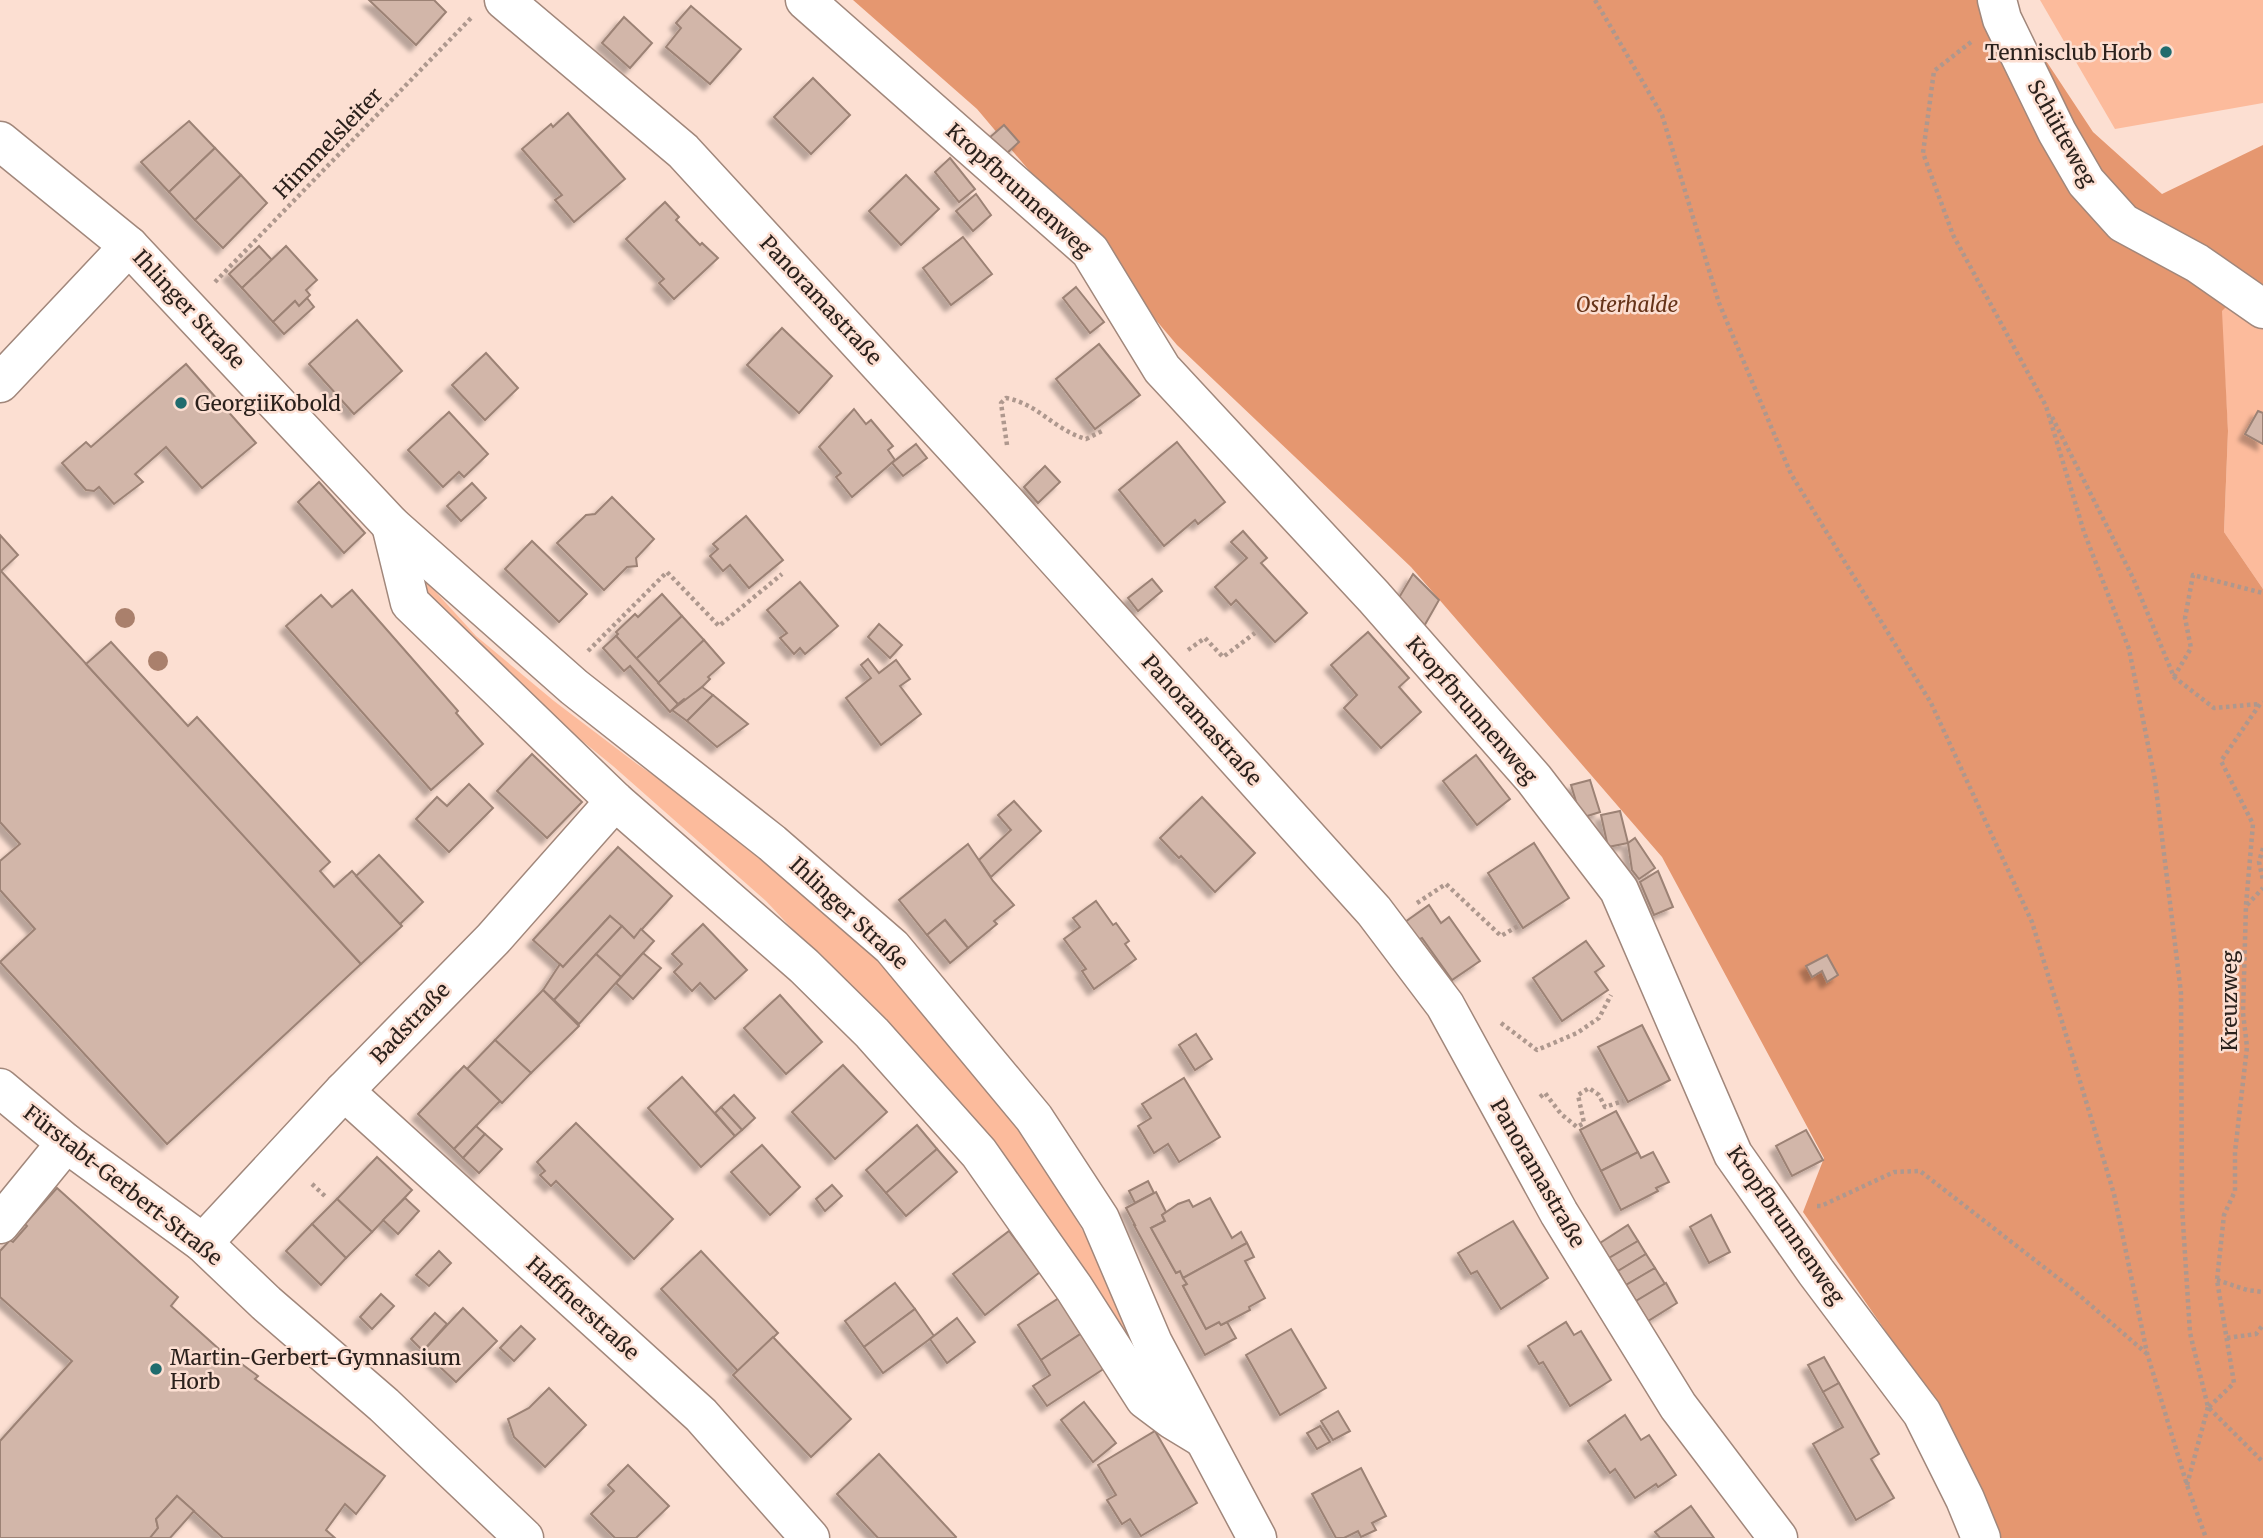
<svg xmlns="http://www.w3.org/2000/svg" width="2263" height="1538" viewBox="0 0 2263 1538" font-family="Merriweather,serif">
<style>
.green{fill:#fcbb9c}
.forest{fill:#e59770}
.building{fill:#d2b6a9;stroke:#9c8275;stroke-width:2;filter:url(#shadow)}
.lines{fill:none;stroke-linecap:round;stroke-linejoin:round}
.minor-casing{stroke:#a1877b;stroke-width:41}
.path{stroke:#ae988e;stroke-width:4.5;stroke-dasharray:3.5 3.5;stroke-linecap:butt}
.minor{stroke:#fff;stroke-width:38}
.tree{fill:#aa806c}
.poi-dot{fill:#206c6e;stroke:#fcdfd2;stroke-width:2.5}
.labels{text-anchor:middle;dominant-baseline:central;stroke-width:5;stroke-linejoin:round;paint-order:stroke}
.poi-label{font-size:21px;fill:#2b211c;stroke:#fcdfd2;text-anchor:start}
.street-label{font-size:21px;fill:#2b211c;stroke:#fcdfd2}
.park-label{font-size:21px;font-style:italic;fill:#663318;stroke:#fcdfd2}
</style>
<defs>
<filter id="shadow"><feDropShadow dx="-6" dy="6" stdDeviation="2" flood-color="#0004"/></filter>
</defs>
<rect width="100%" height="100%" fill="#fcdfd2"/>
<g class="green">
<polygon points="2040,0 2263,0 2263,103 2115,129"/>
<polygon points="2246,287 2263,299 2263,589 2224,532 2228,431 2221,311"/>
<polygon points="424,579 476,636 554,701 637,764 716,818 796,886 888,970 972,1063 1036,1151 1094,1250 1148,1378 951,1098 766,901 613,766 462,643 419,585"/>
</g>
<polygon class="forest" points="853,0 2006,0 2093,132 2162,194 2263,145 2263,299 2246,287 2222,311 2228,431 2224,532 2263,589 2263,1538 1993,1538 1948,1421 1803,1212 1824,1158 1662,857 1411,567 1177,345 977,109"/>
<g class="building">
<polygon points="369,0 434,0 446,12 416,45"/>
<polygon points="691,6 741,49 710,84 666,47 681,28 676,23"/>
<polygon points="624,17 652,43 630,68 602,43"/>
<polygon points="813,78 850,115 811,154 774,117"/>
<polygon points="568,113 625,179 574,222 555,200 562,195 522,149 551,124 553,127"/>
<polygon points="189,121 215,148 169,192 141,162"/>
<polygon points="1004,125 1019,142 1005,155 989,138"/>
<polygon points="215,148 241,175 195,220 169,192"/>
<polygon points="950,158 975,189 959,202 935,172"/>
<polygon points="241,175 267,203 223,248 195,220"/>
<polygon points="906,175 939,209 901,245 869,211"/>
<polygon points="976,194 991,215 973,231 956,211"/>
<polygon points="665,202 679,217 676,220 700,245 702,243 718,258 674,299 659,283 664,279 626,239"/>
<polygon points="963,237 992,274 951,305 923,268"/>
<polygon points="259,246 272,260 242,288 229,274"/>
<polygon points="286,246 317,280 306,290 310,295 299,306 295,301 273,322 242,288"/>
<polygon points="1076,287 1104,322 1090,333 1063,298"/>
<polygon points="307,298 314,307 284,334 273,322 295,301 299,306"/>
<polygon points="357,320 402,371 354,414 309,364"/>
<polygon points="782,328 832,376 799,413 747,365"/>
<polygon points="1099,344 1140,395 1095,429 1056,379"/>
<polygon points="486,353 518,388 485,420 452,385"/>
<polygon points="186,364 256,443 202,488 166,447 135,474 143,482 114,504 99,487 94,491 86,490 62,463 86,442 91,447"/>
<polygon points="854,409 866,424 871,420 893,446 888,450 895,460 852,497 836,477 841,473 819,447"/>
<polygon points="2258,411 2263,413 2263,444 2245,434"/>
<polygon points="449,412 488,454 464,477 459,472 443,487 408,450"/>
<polygon points="1177,442 1225,502 1198,524 1195,520 1164,546 1119,490"/>
<polygon points="916,444 927,458 903,476 892,463"/>
<polygon points="1045,466 1060,482 1038,503 1024,487"/>
<polygon points="319,482 365,533 344,553 298,502"/>
<polygon points="472,483 486,498 461,521 447,506"/>
<polygon points="612,497 654,539 636,558 637,566 627,567 604,590 557,543 586,515 595,514"/>
<polygon points="746,516 783,560 749,588 730,565 723,571 710,556 718,549 713,544"/>
<polygon points="1243,531 1267,558 1261,563 1307,613 1275,642 1236,600 1231,605 1215,587 1247,558 1231,542"/>
<polygon points="0,535 18,555 1,571 361,964 167,1144 0,962 35,929 0,890 0,861 20,844 0,822"/>
<polygon points="532,541 587,594 559,622 505,569"/>
<polygon points="1413,574 1439,600 1423,628 1397,601"/>
<polygon points="1152,579 1162,591 1138,611 1128,598"/>
<polygon points="800,582 838,626 805,654 800,648 794,654 780,638 787,633 767,610"/>
<polygon points="352,590 458,711 456,713 483,744 431,790 286,626 321,595 332,607"/>
<polygon points="662,594 682,616 636,659 616,636 618,634 616,632 635,614 638,617"/>
<polygon points="682,616 704,640 657,684 635,660"/>
<polygon points="879,624 902,645 890,658 868,637"/>
<polygon points="1368,632 1409,678 1399,687 1421,712 1381,748 1344,708 1357,695 1331,665"/>
<polygon points="616,636 678,704 670,712 630,666 624,671 603,648"/>
<polygon points="704,640 724,663 708,677 710,679 702,687 686,701 684,699 678,704 658,683"/>
<polygon points="111,642 188,726 197,717 330,862 320,871 334,887 352,871 402,926 361,964 86,664"/>
<polygon points="868,659 879,673 896,660 910,679 900,686 921,714 881,745 846,698 871,678 861,665"/>
<polygon points="702,687 713,695 687,721 672,710"/>
<polygon points="713,695 748,724 717,747 687,721"/>
<polygon points="532,754 582,802 547,838 497,791"/>
<polygon points="1476,755 1510,799 1477,825 1443,781"/>
<polygon points="1590,780 1600,812 1581,818 1571,785"/>
<polygon points="469,784 493,808 449,852 416,819 437,797 447,806"/>
<polygon points="1202,797 1255,853 1215,892 1181,856 1179,858 1160,838"/>
<polygon points="1014,801 1041,831 991,877 979,860 1011,830 998,815"/>
<polygon points="1620,811 1628,843 1608,847 1601,815"/>
<polygon points="1635,838 1655,868 1639,879 1632,870 1628,843"/>
<polygon points="1534,843 1569,898 1523,928 1488,873"/>
<polygon points="968,844 993,881 1014,905 994,921 997,924 968,948 945,920 927,935 899,900"/>
<polygon points="618,847 672,896 634,938 610,916 563,967 533,940"/>
<polygon points="379,855 423,902 400,924 356,876"/>
<polygon points="1658,871 1673,907 1654,915 1640,882"/>
<polygon points="1096,901 1113,925 1116,923 1129,941 1125,944 1136,959 1094,989 1082,971 1086,969 1064,939 1080,927 1073,918"/>
<polygon points="1429,905 1441,923 1449,917 1480,961 1452,980 1422,938 1418,940 1405,922"/>
<polygon points="610,916 622,926 554,1000 543,990 560,964 563,967"/>
<polygon points="945,920 968,948 950,963 927,935"/>
<polygon points="703,924 747,970 715,999 700,983 692,991 674,972 682,964 672,954"/>
<polygon points="622,926 634,938 641,929 654,941 621,977 596,954"/>
<polygon points="1586,941 1604,966 1595,972 1608,990 1562,1021 1533,978"/>
<polygon points="643,953 661,968 633,999 616,983"/>
<polygon points="596,954 621,977 579,1024 554,1000"/>
<polygon points="1827,955 1838,975 1827,982 1822,971 1812,977 1806,966"/>
<polygon points="543,990 579,1026 531,1073 495,1040"/>
<polygon points="780,995 822,1042 786,1074 744,1028"/>
<polygon points="1642,1025 1670,1080 1628,1102 1598,1047"/>
<polygon points="1196,1034 1212,1059 1195,1070 1179,1045"/>
<polygon points="495,1040 531,1073 502,1103 467,1069"/>
<polygon points="843,1065 887,1112 835,1159 792,1112"/>
<polygon points="464,1066 500,1101 454,1149 418,1114"/>
<polygon points="682,1077 735,1136 701,1167 648,1108"/>
<polygon points="1184,1078 1220,1137 1179,1162 1168,1144 1154,1153 1138,1126 1151,1118 1142,1104"/>
<polygon points="734,1095 755,1118 742,1130 721,1107"/>
<polygon points="721,1107 742,1130 735,1136 715,1113"/>
<polygon points="1616,1111 1638,1152 1601,1171 1580,1130"/>
<polygon points="576,1123 673,1219 634,1259 556,1181 551,1186 540,1175 545,1171 537,1162"/>
<polygon points="917,1125 937,1149 886,1193 866,1170"/>
<polygon points="476,1126 485,1134 463,1158 454,1149"/>
<polygon points="1806,1130 1823,1160 1792,1176 1776,1146"/>
<polygon points="485,1134 502,1149 479,1173 463,1158"/>
<polygon points="762,1145 800,1187 770,1215 731,1172"/>
<polygon points="937,1149 957,1172 906,1216 886,1193"/>
<polygon points="1638,1152 1641,1158 1653,1152 1669,1182 1656,1188 1658,1191 1621,1210 1601,1171"/>
<polygon points="377,1157 412,1190 372,1232 337,1199"/>
<polygon points="1148,1181 1154,1193 1135,1203 1129,1191"/>
<polygon points="832,1185 842,1196 825,1211 816,1199"/>
<polygon points="57,1188 178,1297 171,1306 229,1358 231,1356 258,1376 255,1379 385,1476 356,1514 345,1504 326,1530 335,1538 223,1538 177,1496 156,1519 158,1528 150,1538 0,1538 0,1441 72,1361 0,1297 0,1251 10,1240 13,1242 27,1226 25,1224"/>
<polygon points="1156,1192 1166,1212 1162,1215 1165,1221 1151,1228 1176,1273 1180,1271 1187,1284 1183,1286 1206,1329 1219,1322 1221,1325 1227,1322 1236,1338 1205,1355 1134,1225 1135,1225 1126,1208"/>
<polygon points="405,1198 419,1211 398,1234 383,1220"/>
<polygon points="1210,1198 1232,1238 1241,1232 1247,1243 1183,1278 1180,1271 1176,1273 1151,1228 1165,1221 1162,1215 1178,1204 1189,1200 1193,1207"/>
<polygon points="337,1199 372,1232 346,1258 312,1224"/>
<polygon points="1711,1215 1730,1252 1709,1263 1690,1227"/>
<polygon points="1513,1221 1548,1278 1501,1309 1477,1271 1471,1274 1458,1253"/>
<polygon points="312,1224 346,1258 321,1285 286,1251"/>
<polygon points="1628,1225 1638,1241 1609,1258 1600,1243"/>
<polygon points="1009,1231 1040,1272 985,1315 953,1274"/>
<polygon points="1638,1241 1646,1254 1618,1271 1609,1258"/>
<polygon points="1247,1243 1254,1257 1245,1261 1265,1298 1249,1307 1250,1310 1227,1322 1221,1325 1219,1322 1206,1329 1183,1286 1187,1284 1183,1278"/>
<polygon points="439,1251 451,1263 429,1286 416,1275"/>
<polygon points="701,1251 778,1333 738,1371 661,1289"/>
<polygon points="1646,1254 1655,1268 1626,1285 1618,1271"/>
<polygon points="1655,1268 1665,1284 1636,1301 1626,1285"/>
<polygon points="895,1283 915,1309 864,1347 845,1321"/>
<polygon points="1666,1283 1677,1303 1648,1321 1636,1301"/>
<polygon points="381,1294 394,1306 372,1329 360,1317"/>
<polygon points="1059,1298 1082,1333 1041,1360 1018,1325"/>
<polygon points="463,1308 497,1341 456,1382 423,1351"/>
<polygon points="915,1309 934,1336 883,1373 864,1347"/>
<polygon points="435,1313 447,1324 423,1351 411,1339"/>
<polygon points="957,1318 975,1342 947,1363 930,1339"/>
<polygon points="1566,1322 1574,1335 1581,1331 1611,1380 1570,1406 1543,1362 1539,1364 1528,1346"/>
<polygon points="521,1326 535,1339 514,1361 500,1348"/>
<polygon points="1291,1329 1326,1388 1280,1415 1246,1355"/>
<polygon points="1082,1333 1105,1368 1047,1406 1033,1386 1050,1375 1041,1360"/>
<polygon points="773,1337 851,1419 811,1457 733,1375"/>
<polygon points="1824,1357 1839,1383 1823,1392 1808,1365"/>
<polygon points="1839,1383 1879,1454 1871,1459 1894,1498 1856,1520 1813,1444 1843,1427 1823,1392"/>
<polygon points="549,1388 586,1425 545,1467 514,1437 508,1419 529,1408"/>
<polygon points="1084,1402 1116,1443 1093,1462 1061,1420"/>
<polygon points="1338,1411 1350,1431 1333,1440 1321,1421"/>
<polygon points="1625,1415 1641,1440 1649,1435 1676,1475 1658,1487 1656,1484 1635,1498 1615,1469 1610,1473 1588,1441"/>
<polygon points="1320,1426 1330,1442 1317,1449 1307,1433"/>
<polygon points="1155,1431 1197,1503 1141,1536 1130,1519 1122,1524 1107,1500 1116,1495 1098,1465"/>
<polygon points="879,1454 956,1537 955,1538 878,1538 837,1494"/>
<polygon points="628,1465 669,1506 636,1538 615,1538 591,1514 614,1491 608,1485"/>
<polygon points="1361,1468 1386,1516 1372,1523 1376,1530 1361,1537 1358,1531 1344,1538 1336,1538 1312,1494"/>
<polygon points="177,1496 194,1511 170,1538 150,1538 158,1528 156,1519"/>
<polygon points="1691,1506 1714,1538 1660,1538 1655,1532"/>
</g>
<g class="lines">
<defs>
<g id="minor">
<polyline points="504,0 683,151 1000,496 1374,911 1445,1005 1559,1213 1678,1406 1778,1538"/>
<polyline points="805,0 1090,251 1162,369 1374,597 1534,779 1619,890 1733,1154 1816,1272 1922,1413 1965,1499 1981,1538"/>
<polyline points="1997,0 2002,19 2057,132 2086,182 2123,223 2197,263 2263,309"/>
<polyline points="0,141 129,246 391,525 574,687 772,843 892,947 1034,1118 1100,1219 1153,1343 1257,1538"/>
<polyline points="0,383 129,246"/>
<polyline points="391,525 410,603 615,801 804,966 872,1033 979,1153 1074,1288 1145,1399 1173,1420 1201,1437"/>
<polyline points="0,1088 66,1143 203,1243 266,1303 384,1405 524,1538"/>
<polyline points="344,1091 701,1415 810,1538"/>
<polyline points="0,1224 66,1143"/>
<polyline points="203,1243 344,1091 493,939 615,801"/>
</g>
</defs>
<use href="#minor" class="minor-casing"/>
<g class="path">
<polyline points="1595,0 1662,115 1719,303 1791,474 1931,703 2032,922 2114,1194 2147,1353 2187,1485 2206,1538"/>
<polyline points="1971,42 1934,71 1923,153 1953,235 2046,406 2084,532 2129,649 2155,780 2181,993 2182,1207 2190,1333 2208,1407 2263,1462"/>
<polyline points="215,282 472,17"/>
<polyline points="2052,417 2133,578 2174,677 2214,708 2259,704"/>
<path d="M 1007,445 L 1001,403 L 1006,398 C 1039,404 1054,430 1086,439 L 1104,430"/>
<polyline points="1188,650 1205,638 1223,657 1255,633"/>
<polyline points="588,651 667,572 719,626 782,574"/>
<polyline points="2174,677 2191,648 2185,618 2193,575 2263,593"/>
<polyline points="2263,848 2259,862 2263,880"/>
<polyline points="1417,903 1446,884 1501,936 1518,926"/>
<polyline points="2247,905 2263,888"/>
<polyline points="1501,1023 1537,1050 1577,1033 1599,1018 1611,995"/>
<polyline points="1540,1097 1545,1093 1561,1114 1577,1127 1584,1123 1578,1095 1589,1088 1599,1095 1605,1107 1623,1101"/>
<polyline points="312,1184 327,1198"/>
<polyline points="1817,1206 1821,1206 1894,1172 1920,1171 2072,1289 2146,1353"/>
<polyline points="2217,1280 2247,1290 2263,1292"/>
<polyline points="2227,1338 2256,1334 2263,1325"/>
<polyline points="2209,1407 2234,1383 2217,1280 2224,1215 2235,1191 2235,1152 2247,1047 2243,1013 2246,905 2253,824 2221,761 2260,704 2263,702"/>
<polyline points="2187,1485 2208,1407"/>
</g>
<use href="#minor" class="minor"/>
</g>
<g class="tree">
<circle cx="125" cy="618" r="10"/>
<circle cx="158" cy="661" r="10"/>
</g>
<g class="poi-dot">
<circle cx="2166" cy="52" r="7"/>
<circle cx="181" cy="403" r="7"/>
<circle cx="156" cy="1369" r="7"/>
</g>
<g class="labels">
<g class="poi-label">
<text x="2152" y="52" text-anchor="end">Tennisclub Horb</text>
<text x="195" y="403">GeorgiiKobold</text>
<text x="170" y="1357">Martin-Gerbert-Gymnasium<tspan x="170" dy="24">Horb</tspan></text>
</g>
<g class="street-label">
<text transform="translate(2062 133) rotate(61)">Schütteweg</text>
<text transform="translate(328 143) rotate(-46)">Himmelsleiter</text>
<text transform="translate(1019 190) rotate(42)">Kropfbrunnenweg</text>
<text transform="translate(821 300) rotate(47)">Panoramastraße</text>
<text transform="translate(189 309) rotate(47)">Ihlinger Straße</text>
<text transform="translate(1472 710) rotate(49)">Kropfbrunnenweg</text>
<text transform="translate(1202 720) rotate(48)">Panoramastraße</text>
<text transform="translate(849 913) rotate(43)">Ihlinger Straße</text>
<text transform="translate(2229 1001) rotate(-90)">Kreuzweg</text>
<text transform="translate(410 1023) rotate(-46)">Badstraße</text>
<text transform="translate(1538 1173) rotate(60)">Panoramastraße</text>
<text transform="translate(123 1185) rotate(38)">Fürstabt-Gerbert-Straße</text>
<text transform="translate(1786 1225) rotate(55)">Kropfbrunnenweg</text>
<text transform="translate(583 1308) rotate(42)">Haffnerstraße</text>
</g>
<g class="park-label">
<text x="1627" y="304">Osterhalde</text>
</g>
</g>
</svg>
